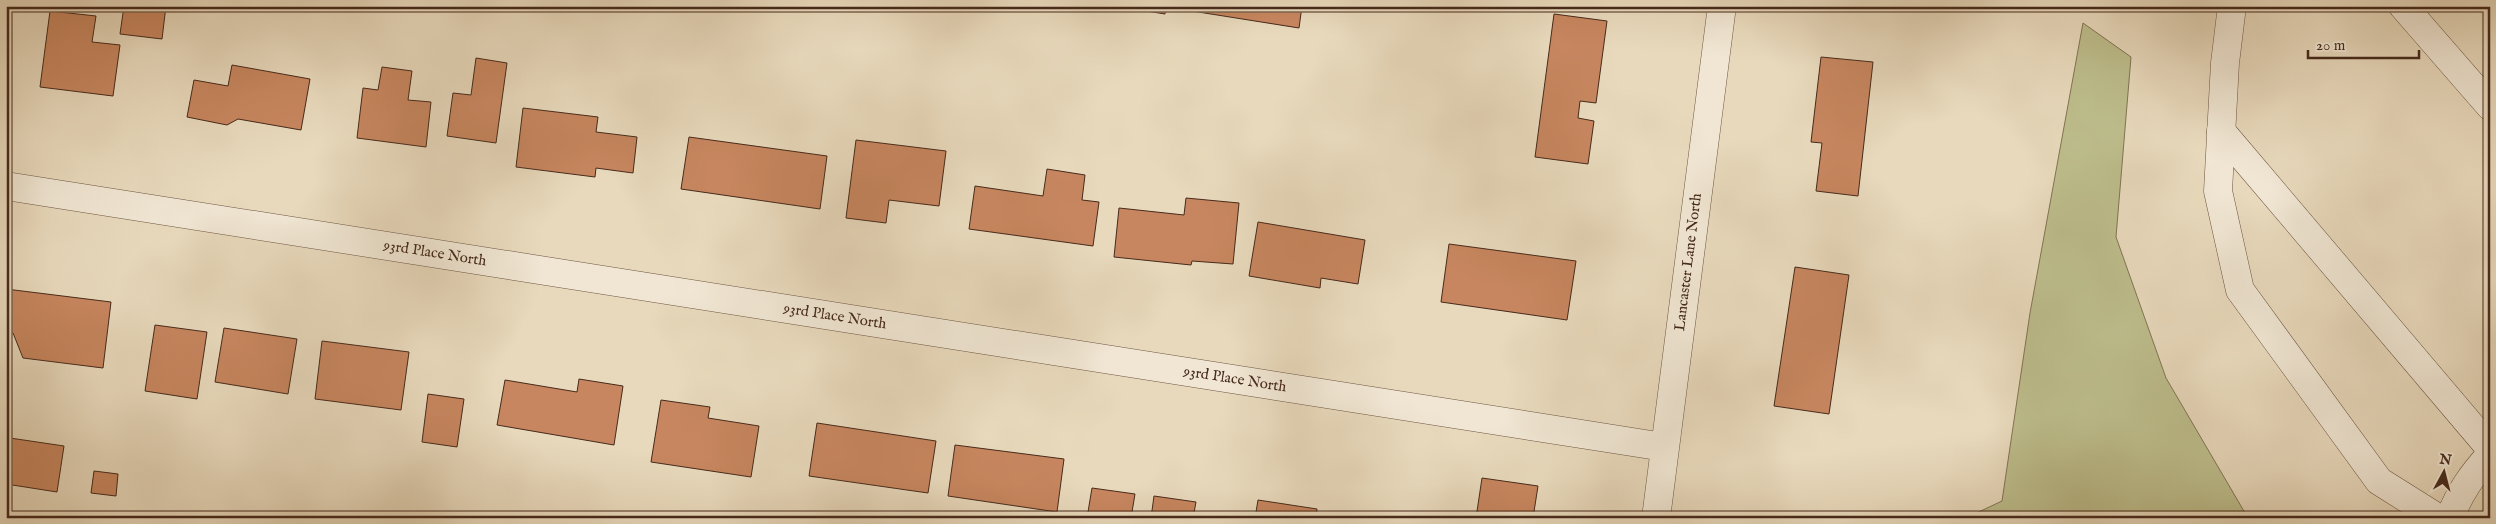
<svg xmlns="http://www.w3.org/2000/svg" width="2496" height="524" viewBox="0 0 2496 524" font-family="'IM FELL English',serif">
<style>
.green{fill:#bdbd8c;stroke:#827454}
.building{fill:#c7865f;stroke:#462a1b}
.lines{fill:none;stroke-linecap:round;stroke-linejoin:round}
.minor-casing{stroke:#6e5643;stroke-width:29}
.minor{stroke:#f0e6d3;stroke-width:28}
.labels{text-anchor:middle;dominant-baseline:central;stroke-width:5;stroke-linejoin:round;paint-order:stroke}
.street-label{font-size:15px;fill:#462a1b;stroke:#f0e6d3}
</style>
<rect width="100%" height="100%" fill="#e8d9bc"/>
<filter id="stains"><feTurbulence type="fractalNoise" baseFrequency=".004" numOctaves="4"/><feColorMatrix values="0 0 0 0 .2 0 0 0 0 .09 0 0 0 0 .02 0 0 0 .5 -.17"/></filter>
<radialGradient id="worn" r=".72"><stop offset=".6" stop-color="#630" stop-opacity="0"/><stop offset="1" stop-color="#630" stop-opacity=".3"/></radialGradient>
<polygon class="green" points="2083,23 2131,57 2116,237 2166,378 2248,518 1966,518 2002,501 2030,313"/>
<g class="building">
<polygon points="124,6 166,6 162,39 120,34"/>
<polygon points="186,6 213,6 212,11 186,9"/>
<polygon points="1115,6 1166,6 1165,14"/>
<polygon points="1193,6 1302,6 1299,28 1192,11"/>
<polygon points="50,11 96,16 92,42 120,45 113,96 40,87"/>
<polygon points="1554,14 1607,21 1596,103 1580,101 1578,118 1594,121 1588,164 1535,157"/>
<polygon points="1821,57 1873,62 1858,196 1816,191 1822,143 1811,142"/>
<polygon points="476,58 507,63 496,143 447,136 453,93 471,95"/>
<polygon points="232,65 310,79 301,130 238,119 227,125 187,117 194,80 228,86"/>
<polygon points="382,67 412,71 408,100 431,102 426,147 357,138 363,88 378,90"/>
<polygon points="523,108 598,117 596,132 637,137 633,173 596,168 595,177 516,167"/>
<polygon points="689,137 827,156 820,209 681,189"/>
<polygon points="856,140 946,151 939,206 889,200 886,223 846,218"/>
<polygon points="1047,169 1085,175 1082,200 1099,202 1093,246 969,229 975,186 1043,196"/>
<polygon points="1186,198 1239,203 1233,264 1192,261 1191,265 1114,257 1119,208 1184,215"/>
<polygon points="1258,222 1365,240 1358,284 1321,278 1320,288 1249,276"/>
<polygon points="1449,244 1576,261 1567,320 1441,302"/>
<polygon points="1795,267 1849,275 1829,414 1774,406"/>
<polygon points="6,289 111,302 103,368 23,358 13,333 6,332"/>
<polygon points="155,325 207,332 197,399 145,391"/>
<polygon points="224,328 297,339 288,394 215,382"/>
<polygon points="322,341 409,352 401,410 315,399"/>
<polygon points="579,379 623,386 614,445 497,425 505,380 577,392"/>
<polygon points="428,394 464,399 457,447 422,442"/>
<polygon points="661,400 710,407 708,418 759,426 751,477 651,462"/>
<polygon points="817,423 936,441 928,493 809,476"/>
<polygon points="10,438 64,446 57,492 6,484"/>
<polygon points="955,445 1064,459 1057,512 948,496"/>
<polygon points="94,471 118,474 116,496 91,493"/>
<polygon points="1482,478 1538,486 1533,518 1476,518"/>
<polygon points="1092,488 1135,494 1131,518 1087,518"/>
<polygon points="1154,496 1196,502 1193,518 1151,518"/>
<polygon points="1258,500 1317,509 1316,518 1255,518"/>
</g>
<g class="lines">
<defs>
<g id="minor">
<polyline points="2232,6 2225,63 2218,191 2240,290 2379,481 2438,518"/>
<polyline points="2403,6 2490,106"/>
<polyline points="2221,131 2490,448"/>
<polyline points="6,186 1664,447"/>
<polyline points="1656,518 1722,6"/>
<path d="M 2450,518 C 2459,493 2472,475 2490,455"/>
</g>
</defs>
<use href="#minor" class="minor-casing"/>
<use href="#minor" class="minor"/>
</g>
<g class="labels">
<g class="street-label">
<text transform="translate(435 253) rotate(9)">93rd Place North</text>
<text transform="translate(1688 262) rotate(-83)">Lancaster Lane North</text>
<text transform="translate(835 316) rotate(9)">93rd Place North</text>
<text transform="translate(1235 379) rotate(9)">93rd Place North</text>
</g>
</g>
<rect width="2496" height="524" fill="none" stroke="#e8d9bc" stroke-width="25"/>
<rect x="8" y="8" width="2481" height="509" fill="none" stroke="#462a1b" stroke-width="2.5"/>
<rect x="12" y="12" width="2471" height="499" fill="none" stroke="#462a1b"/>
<g transform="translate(2444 472) rotate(7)" stroke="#f0e6d3" stroke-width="4" paint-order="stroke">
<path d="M0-4L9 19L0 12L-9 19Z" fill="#462a1b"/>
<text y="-8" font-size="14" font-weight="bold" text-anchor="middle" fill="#462a1b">N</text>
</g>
<path d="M2308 50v8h111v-8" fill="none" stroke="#462a1b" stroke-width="2.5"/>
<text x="2316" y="50" font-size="15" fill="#462a1b" stroke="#f0e6d3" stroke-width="4" paint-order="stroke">20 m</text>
<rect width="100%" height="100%" filter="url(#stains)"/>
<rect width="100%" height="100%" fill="url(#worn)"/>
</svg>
